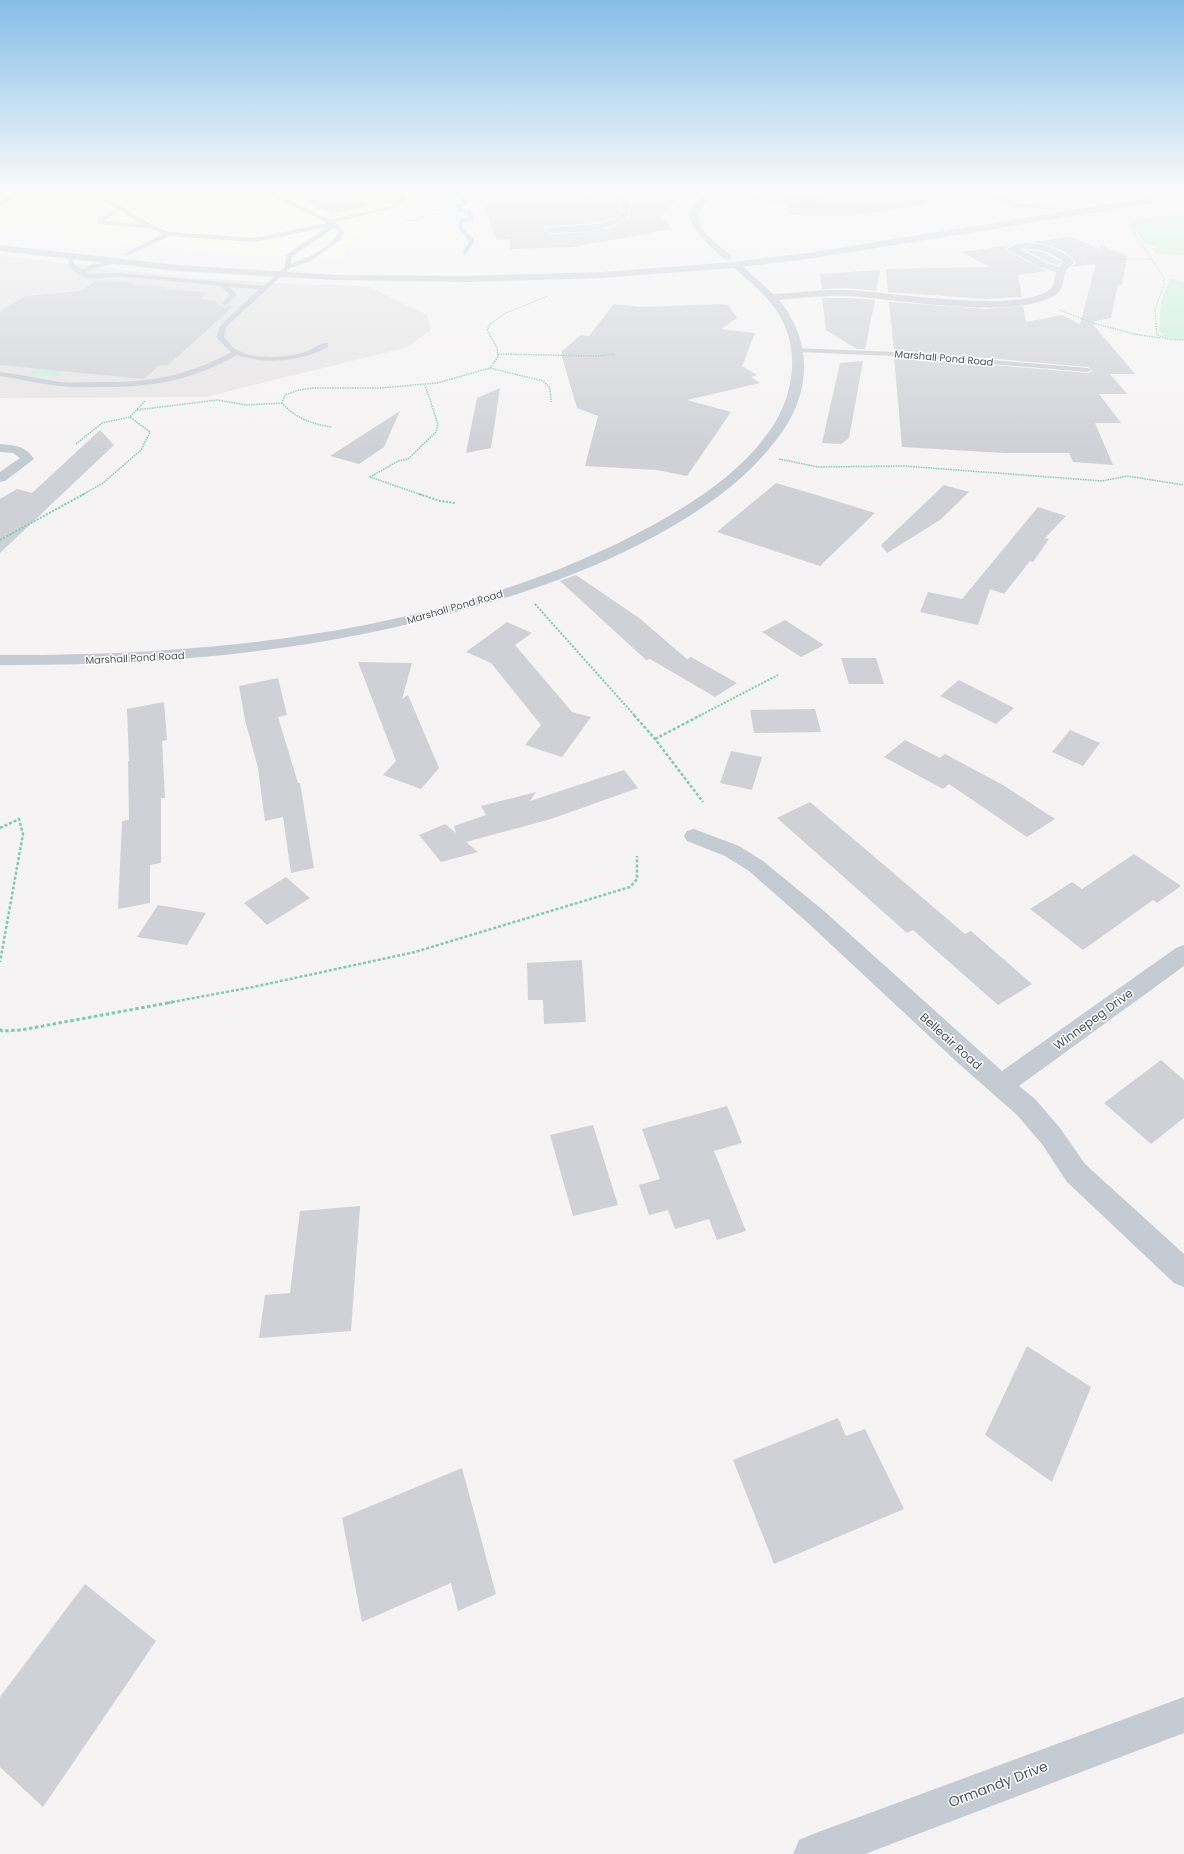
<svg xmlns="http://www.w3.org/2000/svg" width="1184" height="1854" viewBox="0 0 1184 1854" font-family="Poppins,sans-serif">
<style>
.commercial{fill:#fcfaef}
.education{fill:#e6e4e5}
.green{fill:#c5efdb}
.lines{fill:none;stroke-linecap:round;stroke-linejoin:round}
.stream{stroke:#94cce9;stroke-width:4}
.building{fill:#d0d1d7}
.path-far4{stroke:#7eccb0;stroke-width:1;stroke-dasharray:1.5 1;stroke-linecap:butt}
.path-far3{stroke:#7eccb0;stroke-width:1.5;stroke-dasharray:1.5 1;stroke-linecap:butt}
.path-far2{stroke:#7eccb0;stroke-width:2;stroke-dasharray:2 1.5;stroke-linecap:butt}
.path-far1{stroke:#7eccb0;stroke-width:2.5;stroke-dasharray:3 2;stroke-linecap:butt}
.path{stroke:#7eccb0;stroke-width:3;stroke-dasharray:3.5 2.5;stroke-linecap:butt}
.lane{fill:#c4cbd3;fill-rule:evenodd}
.street{fill:#c4cbd3;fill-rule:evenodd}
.secondary{fill:#c7cdda;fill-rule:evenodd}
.labels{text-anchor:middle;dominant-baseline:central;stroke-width:3;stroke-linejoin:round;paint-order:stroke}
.far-street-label{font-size:10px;fill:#4b5360;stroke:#fff}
.street-label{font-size:12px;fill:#4b5360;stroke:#fff}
.near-street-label{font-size:14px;fill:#4b5360;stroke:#fff}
</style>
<rect width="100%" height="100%" fill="#f5f3f3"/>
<polygon class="commercial" points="0,191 425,191 409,210 363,222 341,258 254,256 0,228"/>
<polygon class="education" points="0,256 195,278 297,284 368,286 427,315 431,330 408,347 206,397 0,398"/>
<g class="green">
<path d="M 1184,211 L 1184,255 L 1156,254 L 1151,248 L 1157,248 C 1152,244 1147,245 1143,241 L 1129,223 L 1129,221 L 1135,219 Z"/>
<polygon points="1170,279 1184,281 1184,339 1164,337 1159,331 1161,302"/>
<polygon points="55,354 81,356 56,376 29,374"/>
</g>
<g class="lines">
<polyline class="stream" points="464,191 472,195 464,196 463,200 465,203 458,206 460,210 469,212 472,218 461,221 460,227 472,241 465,252"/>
</g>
<g class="building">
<polygon points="285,191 336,191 369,206 332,214"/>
<polygon points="604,191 635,191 626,195 599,193"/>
<polygon points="867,191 924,191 925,205 846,216 788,215 788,204 834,202 836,199 832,196"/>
<polygon points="650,192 681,195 662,216 672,229 573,247 510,249 510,239 496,240 485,207 502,202 583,203 587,200 620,203 620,213 613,218 598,223 546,226 543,230 549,234 580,233 610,228 629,218 632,202"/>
<polygon points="1071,237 1100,249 1101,245 1127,256 1122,285 1118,284 1111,318 1091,322 1135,374 1110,374 1127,394 1099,394 1121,423 1095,423 1113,465 1073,462 1069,453 1004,453 902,447 894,357 1088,373 1093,371 1088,367 894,350 889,302 985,309 1023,306 1026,322 1062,315 1080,324 1096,264 1071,267 1076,262 1065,252 1052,246 1032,242"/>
<polygon points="1011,245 1006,248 1006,250 1047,271 1018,275 1022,297 986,299 888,292 886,269 990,267 961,252"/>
<polygon points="1025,250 1043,252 1061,262 1058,265 1047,262"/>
<polygon points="880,270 876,291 846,288 822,289 820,274"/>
<polygon points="97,280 135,283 132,285 168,287 165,289 208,292 200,299 218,301 215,304 225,308 228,305 234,306 168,365 160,365 144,379 0,365 0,312 25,296 81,291"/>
<polygon points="822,298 848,298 875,300 865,349 857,349 826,330"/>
<polygon points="614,304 641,307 720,304 728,305 737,318 721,329 755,333 742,366 757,375 751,377 760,383 687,400 731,412 687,476 657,470 585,466 598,416 577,408 562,357 562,351 581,335 589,336"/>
<polygon points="863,361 849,438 841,444 822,443 840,363"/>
<polygon points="500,388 491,448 466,453 477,398"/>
<polygon points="400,411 384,447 359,464 330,456"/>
<polygon points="100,430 114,445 0,553 0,499 17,489 32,493"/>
<polygon points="776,483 830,499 875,513 820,566 717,532"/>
<polygon points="944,485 969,492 940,520 887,553 881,545"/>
<polygon points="1038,507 1066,516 1045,538 1049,539 1033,562 1030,561 1004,594 990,589 978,625 920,612 928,592 962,599"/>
<polygon points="576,575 639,618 687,659 691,657 737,683 715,697 650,659 646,660 560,581"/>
<polygon points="785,620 824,645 801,657 762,632"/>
<polygon points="507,622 532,633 515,645 572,712 591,717 562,757 525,745 541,725 491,663 466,652"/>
<polygon points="841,658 876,658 884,684 849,684"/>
<polygon points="358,662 412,663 402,699 408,695 439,768 421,789 383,775 396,761"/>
<polygon points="278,678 287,715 278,717 298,783 300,783 314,868 291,873 283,817 265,821 258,768 245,720 239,686"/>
<polygon points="959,680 1014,708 996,724 940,696"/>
<polygon points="164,702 167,740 162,741 165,798 161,798 161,863 150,865 150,903 118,909 122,821 129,820 128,761 129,761 127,709"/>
<polygon points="815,709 821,732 754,733 750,710"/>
<polygon points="1070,730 1100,743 1083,766 1052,752"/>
<polygon points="905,740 940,758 945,754 1003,785 1055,819 1027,837 949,784 943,789 884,757"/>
<polygon points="731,751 762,757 752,790 720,783"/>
<polygon points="624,770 638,788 551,819 466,842 478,852 441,862 419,835 445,824 456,833 454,826 486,815 481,806 536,792 530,801"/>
<polygon points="810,802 965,934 971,931 1032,984 998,1005 913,930 907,933 777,818"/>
<polygon points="1134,854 1181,886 1157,903 1153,900 1083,950 1030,909 1072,882 1082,889"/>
<polygon points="286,877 310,898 267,925 244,903"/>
<polygon points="158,905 206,913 187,945 137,937"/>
<polygon points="582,960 586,1022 544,1024 543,1000 528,1000 527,963"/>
<polygon points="1161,1060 1184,1080 1184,1118 1151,1144 1104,1103"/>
<polygon points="727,1106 742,1143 714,1151 746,1231 717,1240 709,1219 675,1229 668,1210 649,1215 639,1185 660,1179 642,1129"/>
<polygon points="593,1125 618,1205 573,1216 550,1135"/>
<polygon points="360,1206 351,1331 259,1338 265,1295 290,1293 300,1211"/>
<polygon points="1027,1346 1091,1387 1052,1482 985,1435"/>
<polygon points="838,1418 846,1436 865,1429 904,1509 774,1564 733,1460"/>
<polygon points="462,1468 496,1594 458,1611 451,1583 362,1622 342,1518"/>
<polygon points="85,1584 156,1641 43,1807 0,1767 0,1697"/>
</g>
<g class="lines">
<g class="path-far4">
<polyline points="406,220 415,221 428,214 439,214 459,195 455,191"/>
<polyline points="1125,222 1132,229 1164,278 1164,285 1155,309 1156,324"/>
<polyline points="1087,259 1150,259"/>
<polyline points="1059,310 1096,324"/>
<polyline points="490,324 506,313 548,296"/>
</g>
<g class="path-far3">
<polyline points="1093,323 1134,334 1160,338"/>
<polyline points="1156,323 1157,335 1168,339 1184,340"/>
<polyline points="498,354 597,356 615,354"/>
<polyline points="490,368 543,381 550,388 551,402"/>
<polyline points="137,410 217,400 247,405 282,403"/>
<path d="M 331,427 C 312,424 295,418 282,403 L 285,395 L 299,390 L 313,388 L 380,388 L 437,383 L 490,368 L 498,357 L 497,348 L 487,330 L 491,323"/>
<polyline points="76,444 102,423 130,417 145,401"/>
<polyline points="779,459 818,467 904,466 1102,481 1127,476 1184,485"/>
<polyline points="82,495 103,483 141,450 150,432 130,417"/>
<polyline points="422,495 370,477 398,461 408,459 436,432 438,424 425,385"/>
</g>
<g class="path-far2">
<polyline points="419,494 440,501 455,503"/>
<polyline points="0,540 84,494"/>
<polyline points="535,604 635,716"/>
<polyline points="699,716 778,675"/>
</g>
<g class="path-far1">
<polyline points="634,715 655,739 703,802"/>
<polyline points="655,739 701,715"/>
<polyline points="0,828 19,819 23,834 0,962"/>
<polyline points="167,1003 253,987 415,952 630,887 637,879 637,856"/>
</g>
<polyline class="path" points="0,1029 2,1031 21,1030 173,1002"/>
<g class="lane">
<path d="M 104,191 L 110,191 L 105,195 L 105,197 L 152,225 L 169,232 L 255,238 L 328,223 L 263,191 L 270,191 L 330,220 L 391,206 L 399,201 L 401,197 L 398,191 L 404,191 L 407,197 L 403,203 L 395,208 L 335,222 L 345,232 L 340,240 L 311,261 L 290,268 L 226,327 L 224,337 C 228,341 231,347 237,350 C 256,360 285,358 305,352 C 312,350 320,342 328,343 L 328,347 C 300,362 266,365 237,355 C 191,381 149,388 97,387 C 84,387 72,388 60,386 C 40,384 20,379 0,376 L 0,372 C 20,374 40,379 60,382 C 72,383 84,382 96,382 C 147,383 186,377 231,352 L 216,337 L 221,325 L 259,289 L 229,287 L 237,295 L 225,306 L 222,304 L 230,295 L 220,286 C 188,283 155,279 123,277 C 111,276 98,280 86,278 C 76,275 65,266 69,255 L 73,255 L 74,263 L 81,270 L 91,265 L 120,260 L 123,262 L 95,268 L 86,272 L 88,274 L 121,273 L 264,286 L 285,267 L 286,255 L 327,227 L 255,242 L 169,236 L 127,256 L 124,254 L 125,253 L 163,234 L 149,228 L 98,224 L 98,219 L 117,209 L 101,199 L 99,195 ZM 121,211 L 142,224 L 103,221 L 115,213 ZM 334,227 L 339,232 C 330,248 308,258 291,264 L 291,257 L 323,236 Z"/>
<polygon points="977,191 985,191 1013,202 1057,208 1054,210 1012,206"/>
<polygon points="795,348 895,352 1088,368 1092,370 1088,372 895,356 798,352 795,352"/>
</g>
<g class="street">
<path d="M 549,191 L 626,197 L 639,191 L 649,191 L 631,201 L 628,217 C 604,233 577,232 549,233 L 544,230 L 546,228 L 598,224 L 614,219 L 621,214 L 622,202 L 552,196 L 548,193 Z"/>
<path d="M 715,191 L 728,191 C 723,196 713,197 707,203 C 683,222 717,243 730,255 L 732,257 L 730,259 L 724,259 C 701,237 665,211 715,191 Z"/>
<path d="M 731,191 C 756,191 780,199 805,199 C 813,199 830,194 835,199 L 834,201 C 815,205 744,204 731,191 Z"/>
<path d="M 1025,243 C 1042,244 1063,248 1074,262 C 1072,265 1067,268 1066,271 C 1062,281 1065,288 1055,295 C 1015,321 897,299 848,296 C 825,295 802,298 779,300 C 812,340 812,389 782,432 C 747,482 694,516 640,544 C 587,571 531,591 474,607 C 319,652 161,666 0,665 L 0,655 C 219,656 458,632 653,525 C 700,499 748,467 776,421 C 796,386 799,343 776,310 C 764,293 748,280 733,267 L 731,265 L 733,263 L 739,263 L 773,294 C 798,293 822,289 846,290 C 885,291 1027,316 1052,287 C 1055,283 1055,277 1056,272 L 1040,267 L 1007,249 L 1014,245 ZM 1020,249 C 1035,247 1052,252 1063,262 L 1059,267 L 1046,263 Z"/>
<path d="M 0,444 C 14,445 26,446 34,459 L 5,481 L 0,482 L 0,472 L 20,458 L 13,453 L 0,452 Z"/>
<polygon points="694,829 739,846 763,861 824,911 1002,1071 1176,948 1184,945 1184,966 1019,1086 1035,1099 1060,1128 1085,1164 1184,1254 1184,1287 1174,1283 1067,1182 1042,1144 1017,1115 958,1063 808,923 749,871 725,856 687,841 684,836 687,831"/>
<polygon points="1184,1697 1184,1733 865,1854 793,1854 799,1840 813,1834"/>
</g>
<g class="secondary">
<polygon points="18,191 28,191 0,207 0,201"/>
<polygon points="1184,192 1184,198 815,258 734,268 602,278 468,282 335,280 177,271 0,251 0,245 177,265 335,275 468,276 602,272 734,262 815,252"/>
</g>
</g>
<linearGradient id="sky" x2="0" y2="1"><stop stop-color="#86bee8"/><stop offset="0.42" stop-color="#fafafa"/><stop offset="1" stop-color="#fafafa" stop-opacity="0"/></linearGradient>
<rect width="1184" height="451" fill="url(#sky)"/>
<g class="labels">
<g class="far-street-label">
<text transform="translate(944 358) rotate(5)">Marshall Pond Road</text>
<text transform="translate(455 607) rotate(-16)">Marshall Pond Road</text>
<text transform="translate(135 658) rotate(-3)">Marshall Pond Road</text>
</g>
<g class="street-label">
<text transform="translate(1093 1019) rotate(-36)">Winnepeg Drive</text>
<text transform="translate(951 1041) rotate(42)">Belleair Road</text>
</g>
<g class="near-street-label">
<text transform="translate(998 1784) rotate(-21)">Ormandy Drive</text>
</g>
</g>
</svg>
